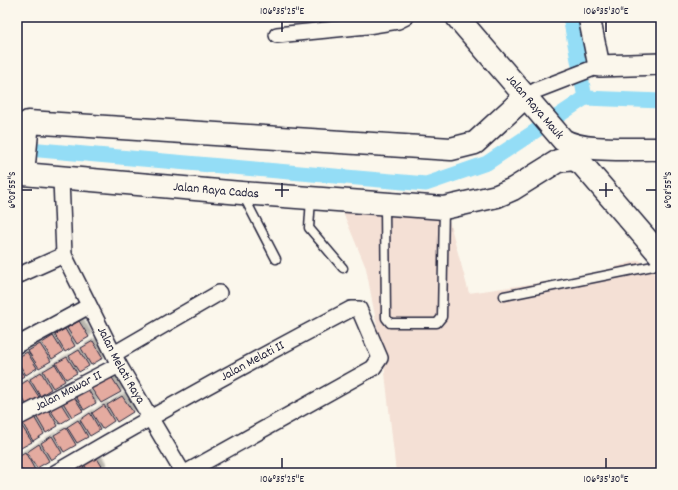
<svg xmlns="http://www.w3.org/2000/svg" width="678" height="490" viewBox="0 0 678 490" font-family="Dekko,sans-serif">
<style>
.built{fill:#f4e0d5}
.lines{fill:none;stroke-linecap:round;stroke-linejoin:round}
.canal{stroke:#94ddf6;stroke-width:15}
.building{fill:#e4aba0;stroke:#22223b;filter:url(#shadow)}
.lane-casing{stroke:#22223b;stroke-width:11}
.street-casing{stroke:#22223b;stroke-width:18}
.secondary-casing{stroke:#22223b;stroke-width:24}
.primary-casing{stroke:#22223b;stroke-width:25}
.lane{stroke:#fbf7ec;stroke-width:8}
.street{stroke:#fbf7ec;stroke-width:15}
.secondary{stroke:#fbf7ec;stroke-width:21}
.primary{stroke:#fbf7ec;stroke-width:22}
.ticks{fill:none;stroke:#22223b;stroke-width:1.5}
.labels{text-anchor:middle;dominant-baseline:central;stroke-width:4;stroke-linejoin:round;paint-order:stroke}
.street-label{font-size:13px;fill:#22223b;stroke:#fbf7ec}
.neatline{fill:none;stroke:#22223b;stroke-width:1.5}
.ticks-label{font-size:10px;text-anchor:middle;fill:#22223b}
</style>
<defs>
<filter id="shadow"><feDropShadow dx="3.5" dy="-3.5" stdDeviation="1" flood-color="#0004"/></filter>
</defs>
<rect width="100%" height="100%" fill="#fbf7ec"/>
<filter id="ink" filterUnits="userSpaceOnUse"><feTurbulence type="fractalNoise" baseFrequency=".025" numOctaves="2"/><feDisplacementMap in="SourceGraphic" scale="8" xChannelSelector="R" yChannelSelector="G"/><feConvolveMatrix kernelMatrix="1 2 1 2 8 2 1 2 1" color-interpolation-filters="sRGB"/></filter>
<g filter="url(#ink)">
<polygon class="built" points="335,193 444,202 469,293 585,276 639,260 661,278 661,473 396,473 384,364 366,268"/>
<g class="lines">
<g class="canal">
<polyline points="570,17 585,98"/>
<polyline points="585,98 661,101"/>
<polyline points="17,148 426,184 487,163 585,98"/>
</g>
</g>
<g class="building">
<polygon points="79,321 89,337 77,344 67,328"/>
<polygon points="65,329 75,346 65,352 55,335"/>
<polygon points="53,336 63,352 52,359 42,343"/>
<polygon points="93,341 103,358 91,365 81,348"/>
<polygon points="40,344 51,361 39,368 28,351"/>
<polygon points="79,350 89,366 79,372 69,356"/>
<polygon points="27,352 37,368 26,375 17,361 17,358"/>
<polygon points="67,357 77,373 66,379 56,363"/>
<polygon points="55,364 65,381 53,388 43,371"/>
<polygon points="17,365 24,376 17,381"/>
<polygon points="41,372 51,389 40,396 30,379"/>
<polygon points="109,373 121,392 101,403 89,385"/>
<polygon points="28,380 39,397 26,404 17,387"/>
<polygon points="86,386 96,403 84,410 74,393"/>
<polygon points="17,394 24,406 17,410"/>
<polygon points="73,395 83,411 72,417 62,401"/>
<polygon points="122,396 133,412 117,422 107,405"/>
<polygon points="60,402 70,418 60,424 49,408"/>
<polygon points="104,405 114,421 102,429 92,413"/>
<polygon points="48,409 58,426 46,433 36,416"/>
<polygon points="90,413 100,430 90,436 80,420"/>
<polygon points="34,417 44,434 33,441 23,424"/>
<polygon points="78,420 88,437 77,443 67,427"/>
<polygon points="21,425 32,442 19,449 17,446 17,428"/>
<polygon points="66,428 76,445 64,452 54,435"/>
<polygon points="52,436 62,453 51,460 41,443"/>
<polygon points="39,444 49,461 37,468 27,452"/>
<polygon points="25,452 35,470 30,473 24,473 17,462 17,457"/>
<polygon points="93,452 103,468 95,473 89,473 81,459"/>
<polygon points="79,460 87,473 73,473 69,466"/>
</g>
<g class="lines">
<defs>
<g id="lane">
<polyline points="243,195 276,259"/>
<polyline points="311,199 309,228 343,268"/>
<polyline points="385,205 386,318 390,323 437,323 442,317 444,208"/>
<polyline points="504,296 653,266 660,257"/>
</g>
<g id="street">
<polyline points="277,35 367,26 398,21 406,17"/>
<polyline points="526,96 537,90 599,66"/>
<path id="s1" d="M 61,179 L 64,255 L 119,365 L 183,473"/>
<polyline points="17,276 64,255"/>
<polyline points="17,345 89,306"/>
<polyline points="114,354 219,293"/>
<path id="s2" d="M 17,418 L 119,365"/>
<path id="s3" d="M 55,473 C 152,416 251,361 351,309 L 359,309 L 380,358 L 373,368 L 185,473"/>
</g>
<polyline id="secondary" points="589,17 599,66 661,64"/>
<g id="primary">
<path id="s4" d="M 457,17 L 563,140 C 584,153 635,148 661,149"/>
<path id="s5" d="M 526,96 L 475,143 L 451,149 L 28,122 L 23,174 L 241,193 L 444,208 L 497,196 L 513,189 L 558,161 L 573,159 L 582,164 L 661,256"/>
</g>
</defs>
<use href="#lane" class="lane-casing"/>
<use href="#street" class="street-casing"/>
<use href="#secondary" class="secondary-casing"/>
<use href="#primary" class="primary-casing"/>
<use href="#lane" class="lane"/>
<use href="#street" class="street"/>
<use href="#secondary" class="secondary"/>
<use href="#primary" class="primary"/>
</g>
</g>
<path class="ticks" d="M 282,22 L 282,32M 606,22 L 606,32M 282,183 L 282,197M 606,183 L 606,197M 22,190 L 32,190M 275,190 L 289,190M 599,190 L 613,190M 646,190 L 656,190M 282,458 L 282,468M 606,458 L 606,468"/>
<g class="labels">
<g class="street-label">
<text stroke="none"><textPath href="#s4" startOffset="119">Jalan Raya Mauk</textPath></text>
<text stroke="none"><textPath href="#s5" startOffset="764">Jalan Raya Cadas</textPath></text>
<text stroke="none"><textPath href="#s3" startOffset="227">Jalan Melati II</textPath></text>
<text stroke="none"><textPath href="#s1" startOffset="200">Jalan Melati Raya</textPath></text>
<text stroke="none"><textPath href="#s2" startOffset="58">Jalan Mawar II</textPath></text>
</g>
</g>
<rect width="678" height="490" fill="none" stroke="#fbf7ec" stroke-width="44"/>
<rect x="22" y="22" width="634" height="446" class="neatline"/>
<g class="ticks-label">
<text x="282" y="14">106°35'25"E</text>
<text x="606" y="14">106°35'30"E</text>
<text transform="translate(11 190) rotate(-90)" y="4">6°08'55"S</text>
<text transform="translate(667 190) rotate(-90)" y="4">6°08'55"S</text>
<text x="282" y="482">106°35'25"E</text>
<text x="606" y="482">106°35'30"E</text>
</g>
</svg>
